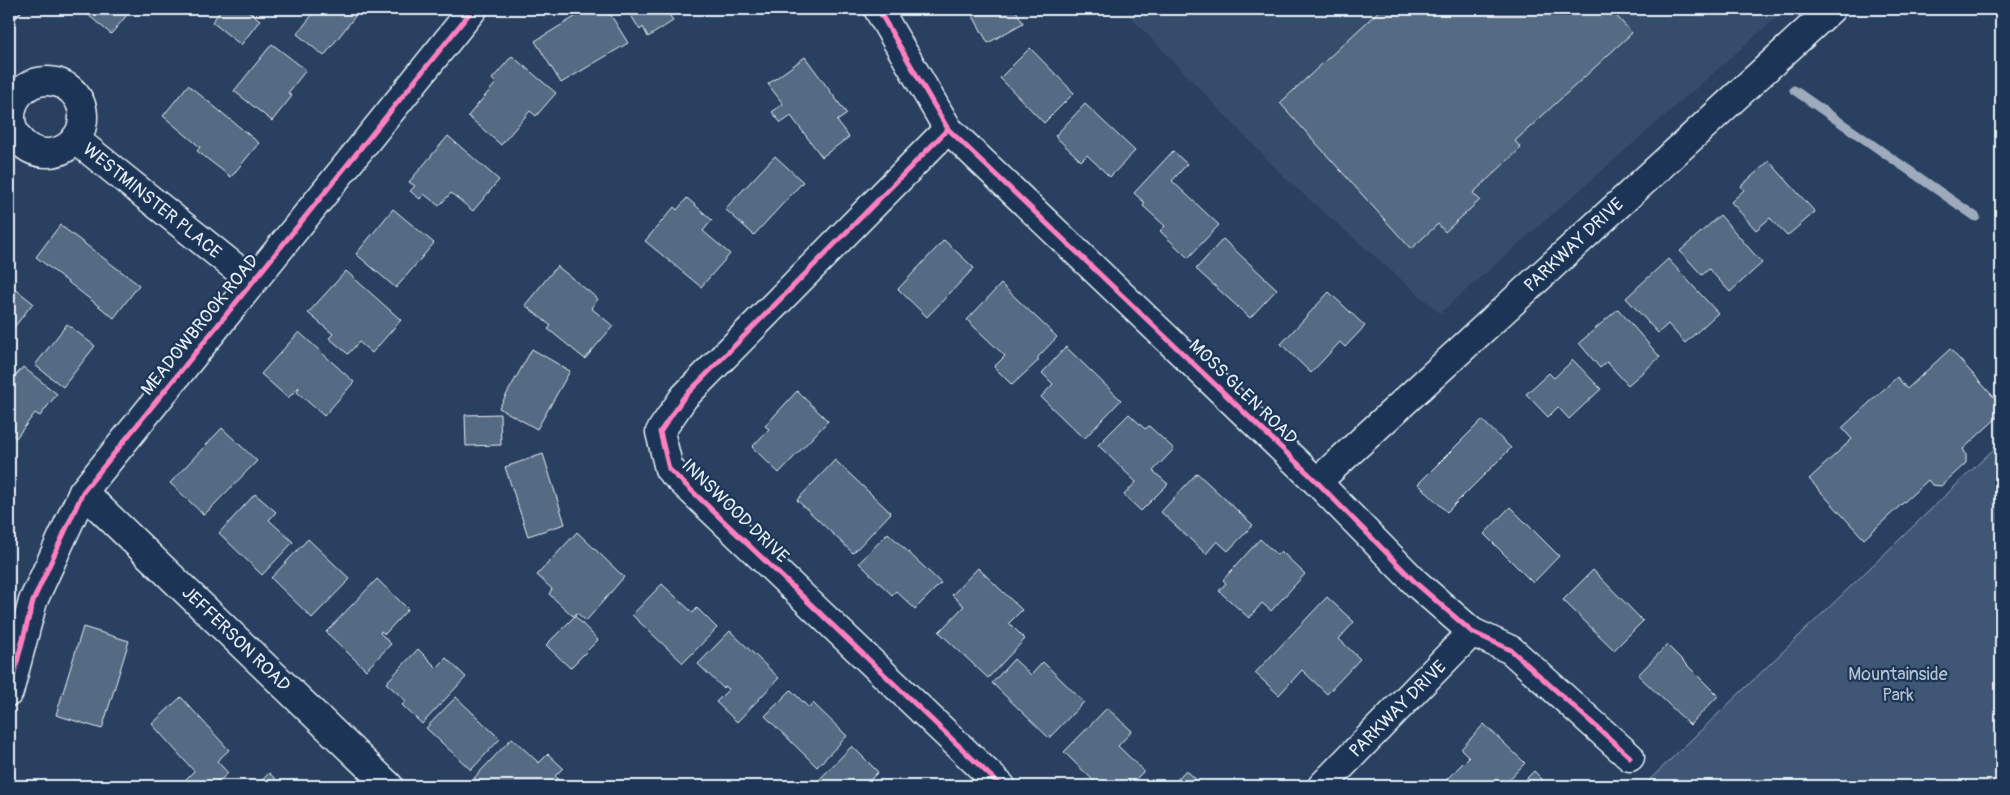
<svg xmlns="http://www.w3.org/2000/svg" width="2010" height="795" viewBox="0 0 2010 795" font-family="Pangolin,sans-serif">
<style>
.built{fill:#364d6b}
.green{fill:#415774;stroke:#94a4b6}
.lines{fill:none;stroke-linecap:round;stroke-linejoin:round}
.stream{stroke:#9dabbd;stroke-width:9}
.building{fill:#556a83;stroke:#e8f1f8}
.service-casing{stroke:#e8f1f8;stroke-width:18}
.minor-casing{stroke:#e8f1f8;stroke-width:31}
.service{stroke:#1d3557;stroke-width:14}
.minor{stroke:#1d3557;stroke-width:28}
.cycleway-casing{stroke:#1d3557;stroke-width:8}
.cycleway{stroke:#ff80c0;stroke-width:5}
.labels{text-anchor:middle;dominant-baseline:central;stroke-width:4.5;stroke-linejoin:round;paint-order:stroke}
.street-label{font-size:18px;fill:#e8f1f8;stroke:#1d3557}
.park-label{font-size:18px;fill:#b6c3d0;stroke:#1d3557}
</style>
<rect width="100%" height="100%" fill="#294061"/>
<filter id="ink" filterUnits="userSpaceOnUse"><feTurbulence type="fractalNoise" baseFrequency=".02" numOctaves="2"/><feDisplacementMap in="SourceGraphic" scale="10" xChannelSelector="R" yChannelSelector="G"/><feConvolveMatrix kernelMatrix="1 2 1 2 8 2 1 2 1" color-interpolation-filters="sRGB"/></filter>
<g filter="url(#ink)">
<polygon class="built" points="1123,9 1786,9 1440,313 1288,181"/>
<polygon class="green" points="2001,442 2001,786 1643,786"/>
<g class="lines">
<polyline class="stream" points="1794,90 1976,217"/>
</g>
<g class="building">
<polygon points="81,9 132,9 111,34"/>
<polygon points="222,9 245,9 260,20 241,45 212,22"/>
<polygon points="317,9 347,9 356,15 324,56 297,34"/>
<polygon points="588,9 607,9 628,43 561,83 535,41"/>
<polygon points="627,9 674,9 668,12 673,21 648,37 643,27 640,30"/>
<polygon points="969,9 1015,9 1023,23 988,43"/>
<polygon points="1381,9 1595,9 1599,14 1605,9 1610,9 1632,33 1515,141 1521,148 1473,193 1480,200 1445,232 1438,224 1411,249 1280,103"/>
<polygon points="272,44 306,70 288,93 292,96 272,121 234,91"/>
<polygon points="1030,48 1074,93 1044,123 1000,78"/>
<polygon points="512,56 556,93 536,116 530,111 501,145 468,116 496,83 492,79"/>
<polygon points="805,57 847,114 837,121 849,137 822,157 791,116 781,123 772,112 783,104 768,84"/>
<polygon points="188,85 259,143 231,177 197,151 200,147 163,116"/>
<polygon points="1085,104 1135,151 1110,177 1087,155 1081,161 1055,136"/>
<polygon points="448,136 499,180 473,211 451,193 439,206 424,194 420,199 410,191 415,186 409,182"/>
<polygon points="1173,151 1187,164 1172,181 1219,225 1188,258 1160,231 1165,226 1143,206 1145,203 1134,193"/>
<polygon points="775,156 803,182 754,235 725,209"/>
<polygon points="1769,161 1815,212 1787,236 1770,218 1756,230 1731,202 1744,190 1741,186"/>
<polygon points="687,198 712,220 703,231 730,254 701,287 645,241 674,207 677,210"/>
<polygon points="393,209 434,243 396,288 356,254"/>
<polygon points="1720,215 1762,263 1730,292 1709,269 1702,275 1680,251"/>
<polygon points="60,225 139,285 114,318 36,257"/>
<polygon points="1223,239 1277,289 1250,318 1196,269"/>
<polygon points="944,240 974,268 927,317 898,289"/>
<polygon points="1668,259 1718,313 1685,343 1668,324 1658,333 1626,298"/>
<polygon points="557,266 598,299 591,308 613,326 585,359 548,329 551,326 525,305"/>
<polygon points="346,271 401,320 372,353 359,342 348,354 329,338 333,334 308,313"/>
<polygon points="9,284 33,303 12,330 9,327"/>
<polygon points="1001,284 1057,337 1038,357 1038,361 1012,385 994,367 1005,356 967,320"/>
<polygon points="1329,292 1365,326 1345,347 1340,342 1311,373 1281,344"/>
<polygon points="1618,309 1660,357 1628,385 1607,362 1600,368 1579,343"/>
<polygon points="67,324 95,346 63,387 35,365"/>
<polygon points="299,332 354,382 324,416 297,392 299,387 288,398 261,374"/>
<polygon points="1066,347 1121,400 1084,439 1041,397 1053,384 1042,373"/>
<polygon points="532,349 570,371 537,429 499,408"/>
<polygon points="1950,349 2001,405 2001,414 1963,449 1966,454 1966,463 1941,486 1932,485 1928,480 1864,539 1809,479 1852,439 1842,428 1897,377 1907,389"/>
<polygon points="1573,360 1601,389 1569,419 1558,407 1548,417 1526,394 1549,373 1554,378"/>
<polygon points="23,367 57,394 40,416 35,413 16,438 9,432 9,381 10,382"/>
<polygon points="797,391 828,421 779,473 752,447 769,429 765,426"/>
<polygon points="500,414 501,445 466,446 465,415"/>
<polygon points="1129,414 1145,429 1149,426 1174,449 1153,471 1168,484 1141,511 1124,495 1136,482 1098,445"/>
<polygon points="1482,420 1511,448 1447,512 1418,484"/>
<polygon points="222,428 257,461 204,515 170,483"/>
<polygon points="543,454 565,524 528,536 505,467"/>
<polygon points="835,460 891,513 853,553 797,500"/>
<polygon points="1197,473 1253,525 1228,551 1217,541 1206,554 1161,512"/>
<polygon points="255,494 276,512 269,520 293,542 262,575 219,533"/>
<polygon points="1510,507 1559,556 1533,583 1484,534"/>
<polygon points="577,532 624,577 586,621 577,613 573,616 549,594 552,589 537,575"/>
<polygon points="888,533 941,583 915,609 896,591 892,595 859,563"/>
<polygon points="308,539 350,579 312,618 271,578"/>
<polygon points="1260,539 1277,555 1281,551 1305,574 1271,611 1262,603 1249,618 1219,591 1226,583 1223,580"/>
<polygon points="978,568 1022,610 1009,623 1025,639 988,678 939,632 964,606 952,595"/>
<polygon points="1593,570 1643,621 1614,650 1563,600"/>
<polygon points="377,579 408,609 385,634 381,631 380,633 391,644 366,670 326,632"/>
<polygon points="662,584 693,613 697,608 717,628 683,663 632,615"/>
<polygon points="1327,597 1354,622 1339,639 1360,659 1327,694 1302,670 1279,695 1255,673"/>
<polygon points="575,616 598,640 570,668 546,645"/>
<polygon points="83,627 129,641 102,729 56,715"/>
<polygon points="730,631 779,678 737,722 716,702 729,689 725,686 723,688 698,664"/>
<polygon points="1667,645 1718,696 1690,725 1638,675"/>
<polygon points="418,649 437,668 446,658 466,677 422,724 402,705 406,701 386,683"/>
<polygon points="1014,659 1031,675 1043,662 1084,702 1049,738 992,683"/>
<polygon points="791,690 809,708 813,703 847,736 817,767 765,716"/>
<polygon points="181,697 229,750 217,761 228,773 214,786 191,786 185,780 194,771 152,724"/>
<polygon points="456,697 500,739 471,770 426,728"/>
<polygon points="1107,708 1132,731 1118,746 1144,771 1129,786 1099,786 1064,752"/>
<polygon points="1484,724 1525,763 1503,786 1446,786 1443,783 1469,757 1461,749"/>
<polygon points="512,738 539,763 548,754 563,768 555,776 558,779 551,786 484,786 474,778"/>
<polygon points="852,746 878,772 870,780 877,786 813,786"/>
<polygon points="1186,770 1203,786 1171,786"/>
<polygon points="1534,771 1549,786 1519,786"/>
<polygon points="269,773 283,786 257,786"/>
</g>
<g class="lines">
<defs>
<g id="service">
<polyline points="9,13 13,9"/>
<polyline points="9,103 13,104"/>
</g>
<g id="minor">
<polyline points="878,9 948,129 1317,482 1417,584 1472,632 1511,650 1630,757"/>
<circle cx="47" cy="117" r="36"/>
<polyline points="948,129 684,397 660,432 669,469 1001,786"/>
<polyline points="75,139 252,281"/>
<polyline points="1317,482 1831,9"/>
<polyline points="83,492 389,786"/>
<polyline points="9,692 33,601 83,492 473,9"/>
<polyline points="1322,786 1472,632"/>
</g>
</defs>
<use href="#service" class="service-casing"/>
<use href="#minor" class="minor-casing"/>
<use href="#service" class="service"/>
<use href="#minor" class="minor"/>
<defs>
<g id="cycleway">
<polyline points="878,9 948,129 1317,482 1417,584 1472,632 1511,650 1630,757"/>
<polyline points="948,129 684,397 660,432 669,469 1001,786"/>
<polyline points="9,692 33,601 83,492 473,9"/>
</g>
</defs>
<use href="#cycleway" class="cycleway-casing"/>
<use href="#cycleway" class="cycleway"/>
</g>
</g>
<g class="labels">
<g class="street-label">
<text transform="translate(152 201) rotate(39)">WESTMINSTER PLACE</text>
<text transform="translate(1574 245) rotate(-43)">PARKWAY DRIVE</text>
<text transform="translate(200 325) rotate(-51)">MEADOWBROOK ROAD</text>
<text transform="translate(1243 392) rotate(44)">MOSS GLEN ROAD</text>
<text transform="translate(735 511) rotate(44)">INNSWOOD DRIVE</text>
<text transform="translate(236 639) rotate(44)">JEFFERSON ROAD</text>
<text transform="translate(1398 709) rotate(-45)">PARKWAY DRIVE</text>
</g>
<g class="park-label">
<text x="1898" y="674">Mountainside<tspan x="1898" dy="21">Park</tspan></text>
</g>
</g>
<rect width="2010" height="795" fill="none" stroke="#1d3557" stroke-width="30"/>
<rect x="15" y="15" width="1980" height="765" fill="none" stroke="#e8f1f8" stroke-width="2" filter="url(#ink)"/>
</svg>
